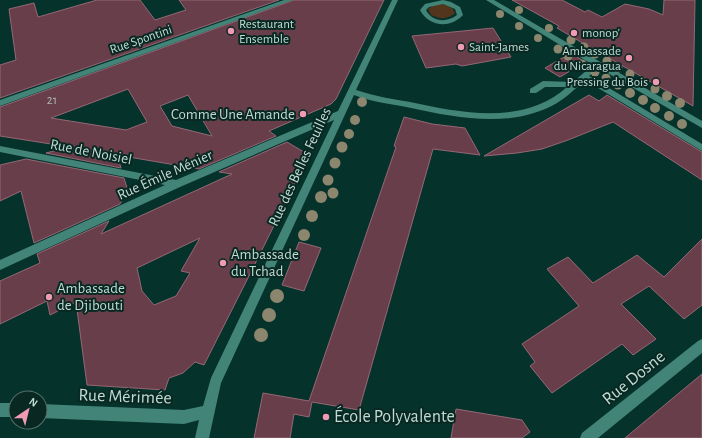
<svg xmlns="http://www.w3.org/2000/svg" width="702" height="438" viewBox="0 0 702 438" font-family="'Alegreya Sans',sans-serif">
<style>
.green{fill:#53351b}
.building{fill:#693e4b;stroke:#956774;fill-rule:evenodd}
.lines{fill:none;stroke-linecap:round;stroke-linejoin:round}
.minor{fill:#438478;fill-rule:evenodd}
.tree{fill:#8b866d}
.poi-dot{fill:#f19ab4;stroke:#092822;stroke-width:1.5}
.labels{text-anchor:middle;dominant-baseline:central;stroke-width:4;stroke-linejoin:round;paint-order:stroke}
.far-poi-label{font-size:13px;fill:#bfdbd4;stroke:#092822;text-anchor:start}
.far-street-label{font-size:13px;fill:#bfdbd4;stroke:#092822}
.number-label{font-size:13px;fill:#aab4b2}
.poi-label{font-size:15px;fill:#bfdbd4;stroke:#092822;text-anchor:start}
.street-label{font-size:15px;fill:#bfdbd4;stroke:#092822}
.near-street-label{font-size:18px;fill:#bfdbd4;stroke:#092822}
.near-poi-label{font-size:18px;fill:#bfdbd4;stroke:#092822;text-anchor:start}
</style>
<rect width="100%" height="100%" fill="#05332c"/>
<path class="green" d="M 443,4 L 452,8 L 455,13 C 447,20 440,19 431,15 L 428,9 L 434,5 Z"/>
<g class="building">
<polygon points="97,0 140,0 155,20 186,10 179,0 279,0 0,98 0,65 16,60 9,9 34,3 38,17"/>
<path d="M 294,0 L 384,0 L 336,99 L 331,104 L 269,131 L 276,136 L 199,169 L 117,155 L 121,168 L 46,153 L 70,147 L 0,136 L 0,107 ZM 128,89 L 147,122 L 126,130 L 51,118 ZM 188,95 L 212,136 L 172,126 L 160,106 Z"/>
<polygon points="512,0 562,0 585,12 588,10 602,17 625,4 649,9 663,15 664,0 695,0 693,106 600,53 594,57 580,48 586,45 557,28 559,26"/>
<polygon points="493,28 511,57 462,66 456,64 426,68 412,36"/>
<polygon points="571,53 585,62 560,77 545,68"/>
<polygon points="589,95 599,101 607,95 702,152 702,180 613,122 568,140 542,149 517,153 484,156"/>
<polygon points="404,117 432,124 465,128 480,155 433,149 359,410 312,402 309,417 294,414 290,438 254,438 263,393 309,401 396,147 394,146"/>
<path d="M 287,142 L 309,155 L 252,270 L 204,365 L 195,362 L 183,373 L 169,378 L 165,390 L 87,385 L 76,302 L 50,315 L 47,301 L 0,324 L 0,281 L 40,263 L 37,254 L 109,221 L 101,234 L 232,174 L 219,172 ZM 200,238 L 181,271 L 190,273 L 176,296 L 154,305 L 142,291 L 137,268 Z"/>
<polygon points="26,159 124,178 128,191 120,204 34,243 21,191 0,201 0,165"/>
<polygon points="702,239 702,305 684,319 649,286 621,304 656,339 633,355 622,344 552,393 530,366 535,362 522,344 579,306 547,269 568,257 593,283 637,255 664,277"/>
<polygon points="299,242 321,248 304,291 282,285"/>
<polygon points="702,374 702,438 625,438 673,398"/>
<polygon points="456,409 522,420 530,432 522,438 451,438"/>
</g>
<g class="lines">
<g class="minor">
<polygon points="284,0 293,0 0,106 0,100"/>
<path d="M 392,0 L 398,0 L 356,90 C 374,96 392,99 410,102 C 462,113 523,126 567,87 L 545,87 L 536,93 L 530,93 L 530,89 L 543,81 L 573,82 L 593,65 L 486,0 L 494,0 L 702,121 L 702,128 L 599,68 L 589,76 L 702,144 L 702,151 L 585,80 C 576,88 567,97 557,103 C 512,129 458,118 411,108 C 392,104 372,102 354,95 L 221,383 L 209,438 L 195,438 L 199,420 L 184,424 L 40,418 L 40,404 L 184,410 L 203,406 L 211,378 L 334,120 L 180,187 L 0,270 L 0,260 L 165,185 L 0,152 L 0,146 L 176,180 L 338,111 Z"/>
<path d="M 443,0 L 451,2 L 460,7 L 463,15 L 462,16 C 449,29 428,26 420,10 L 425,4 ZM 443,4 L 455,9 L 457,15 C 447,23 432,22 426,10 L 429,7 Z"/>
<polygon points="702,339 702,353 598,438 580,438 582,433 698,341"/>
<rect x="0" y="403" width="16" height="14"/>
</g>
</g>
<g class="tree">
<circle cx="519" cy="10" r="4"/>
<circle cx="500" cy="14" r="4"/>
<circle cx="519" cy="26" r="4"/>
<circle cx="549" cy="28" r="4"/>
<circle cx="538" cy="38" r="4"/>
<circle cx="571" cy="40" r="4.5"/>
<circle cx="584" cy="47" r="4.5"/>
<circle cx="558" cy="49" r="4.5"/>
<circle cx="595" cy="54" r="4.5"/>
<circle cx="568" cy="56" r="4.5"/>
<circle cx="607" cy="61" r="4.5"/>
<circle cx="582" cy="64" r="4.5"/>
<circle cx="618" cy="68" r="4.5"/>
<circle cx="595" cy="72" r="4.5"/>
<circle cx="630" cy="74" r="4.5"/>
<circle cx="606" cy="78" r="4.5"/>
<circle cx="643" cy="82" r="4.5"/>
<circle cx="618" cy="85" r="4.5"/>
<circle cx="655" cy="89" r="4.5"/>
<circle cx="630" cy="93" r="5"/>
<circle cx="667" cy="96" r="5"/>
<circle cx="643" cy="100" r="5"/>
<circle cx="362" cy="102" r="5"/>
<circle cx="680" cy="103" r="5"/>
<circle cx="655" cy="108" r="5"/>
<circle cx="669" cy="116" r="5"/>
<circle cx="355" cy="120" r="5"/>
<circle cx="682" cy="124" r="5"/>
<circle cx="349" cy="134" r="5"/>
<circle cx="342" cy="147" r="5.5"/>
<circle cx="335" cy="163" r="5.5"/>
<circle cx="328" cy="180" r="5.5"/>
<circle cx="333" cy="193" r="5.5"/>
<circle cx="321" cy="197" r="6"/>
<circle cx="312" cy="216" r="6"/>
<circle cx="304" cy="235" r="6"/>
<circle cx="277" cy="296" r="7"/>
<circle cx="269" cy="315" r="7"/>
<circle cx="261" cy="335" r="7"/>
</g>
<g class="poi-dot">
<circle cx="231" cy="31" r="4"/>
<circle cx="574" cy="33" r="4"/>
<circle cx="461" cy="47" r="4"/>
<circle cx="629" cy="58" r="4"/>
<circle cx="656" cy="82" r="4"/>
<circle cx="303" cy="114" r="4"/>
<circle cx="223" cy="263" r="4"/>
<circle cx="49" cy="297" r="4"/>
<circle cx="326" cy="417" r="4"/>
</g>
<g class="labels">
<g class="far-poi-label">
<text x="239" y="24">Restaurant<tspan x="239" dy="15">Ensemble</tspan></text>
<text x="582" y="33">monop'</text>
<text x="469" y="47">Saint-James</text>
<text x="621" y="51" text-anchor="end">Ambassade<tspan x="621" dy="15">du Nicaragua</tspan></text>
<text x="648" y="82" text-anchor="end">Pressing du Bois</text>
</g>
<g class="far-street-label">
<text transform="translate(141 40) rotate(-19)">Rue Spontini</text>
</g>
<g class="number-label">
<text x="52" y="100">21</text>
</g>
<g class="poi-label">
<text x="295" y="114" text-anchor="end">Comme Une Amande</text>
<text x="231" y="254">Ambassade<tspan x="231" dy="17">du Tchad</tspan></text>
<text x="57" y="288">Ambassade<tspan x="57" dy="17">de Djibouti</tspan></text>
</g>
<g class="street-label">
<text transform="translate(91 152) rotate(11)">Rue de Noisiel</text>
<text transform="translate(300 167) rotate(-65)">Rue des Belles Feuilles</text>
<text transform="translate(165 175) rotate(-24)">Rue Émile Ménier</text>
</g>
<g class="near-street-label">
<text transform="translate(634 378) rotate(-39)">Rue Dosne</text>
<text transform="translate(125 397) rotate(2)">Rue Mérimée</text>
</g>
<g class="near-poi-label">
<text x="334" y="417">École Polyvalente</text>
</g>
</g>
<g transform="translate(28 410) rotate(35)"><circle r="19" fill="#092822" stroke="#527069"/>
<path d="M0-3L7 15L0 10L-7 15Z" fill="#f19ab4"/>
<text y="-6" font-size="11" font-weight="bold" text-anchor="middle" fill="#bfdbd4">N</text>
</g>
</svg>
